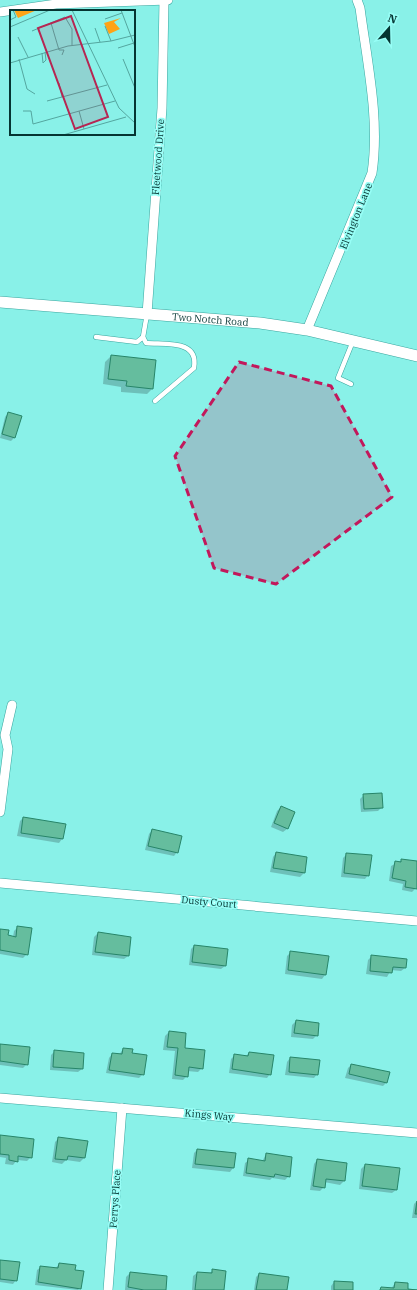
<svg xmlns="http://www.w3.org/2000/svg" width="417" height="1290" viewBox="0 0 417 1290" font-family="'IBM Plex Serif',serif">
<style>
.shadow{fill:#0003}
.building{fill:#65bd9e;stroke:#278569}
.lines{fill:none;stroke-linecap:round;stroke-linejoin:round}
.service-casing{stroke:#3aa69f;stroke-width:5.5}
.minor-casing{stroke:#3aa69f;stroke-width:10}
.tertiary-casing{stroke:#3aa69f;stroke-width:12}
.service{stroke:#fff;stroke-width:4.5}
.minor{stroke:#fff;stroke-width:9}
.tertiary{stroke:#fff;stroke-width:11}
.marked{fill:#c2185b;fill-opacity:0.2;stroke:#c2185b;stroke-width:3;stroke-dasharray:8 5;stroke-linejoin:round}
.labels{text-anchor:middle;dominant-baseline:central;stroke-width:3.5;stroke-linejoin:round;paint-order:stroke}
.street-label{font-size:10px;fill:#053532;stroke:#97fef6}
.inset-road{fill:none;stroke:#54a69f;stroke-width:1}
.view{fill:#b62652;fill-opacity:0.15;stroke:#b62652;stroke-width:2}
.inset-edge{fill:none;stroke:#053532;stroke-width:2}
</style>
<rect width="100%" height="100%" fill="#89f1e8"/>
<g class="shadow">
<polygon points="111,356 152,389 147,394 121,392 121,387 103,384 105,362"/>
<polygon points="8,413 14,438 11,441 0,438 5,417"/>
<polygon points="364,795 382,807 378,811 361,812 360,799"/>
<polygon points="281,807 287,829 283,832 271,827 277,811"/>
<polygon points="23,818 65,824 62,839 59,843 17,836 20,821"/>
<polygon points="152,830 177,852 174,856 145,850 149,834"/>
<polygon points="276,853 306,858 304,873 300,877 270,872 273,857"/>
<polygon points="347,854 368,875 365,879 341,877 343,858"/>
<polygon points="402,860 417,862 417,882 416,888 412,892 402,890 403,884 389,881 391,866"/>
<polygon points="18,927 27,954 23,958 0,954 0,930 7,936 13,937 14,931"/>
<polygon points="98,933 128,956 124,959 92,955 94,937"/>
<polygon points="194,946 225,966 221,969 189,965 191,949"/>
<polygon points="291,952 325,975 322,979 285,974 287,956"/>
<polygon points="372,956 405,968 401,971 391,970 387,977 366,974 368,960"/>
<polygon points="296,1021 317,1035 313,1039 291,1037 292,1025"/>
<polygon points="169,1032 202,1068 198,1072 187,1071 187,1076 183,1080 172,1079 175,1051 163,1050 165,1036"/>
<polygon points="0,1045 27,1064 23,1068 0,1065"/>
<polygon points="123,1049 131,1054 143,1074 139,1078 106,1073 109,1058 112,1054 119,1055"/>
<polygon points="54,1052 82,1069 78,1072 50,1070 51,1055"/>
<polygon points="249,1053 270,1074 267,1078 229,1073 231,1059 235,1055 246,1056"/>
<polygon points="290,1058 317,1074 314,1078 285,1075 287,1062"/>
<polygon points="351,1065 386,1083 383,1086 345,1078 348,1068"/>
<polygon points="0,1136 31,1157 27,1161 17,1160 13,1165 5,1164 6,1158 0,1157"/>
<polygon points="59,1138 86,1142 84,1158 80,1162 66,1160 62,1164 52,1162 55,1142"/>
<polygon points="197,1150 235,1154 233,1168 230,1172 192,1168 194,1153"/>
<polygon points="266,1154 289,1176 285,1180 272,1178 270,1180 243,1176 245,1163 249,1160 262,1162"/>
<polygon points="317,1160 344,1181 340,1185 324,1182 324,1187 320,1191 310,1190 314,1164"/>
<polygon points="365,1165 396,1190 392,1193 359,1189 361,1169"/>
<polygon points="417,1201 417,1218 412,1218 414,1204"/>
<polygon points="0,1261 16,1280 13,1284 0,1282"/>
<polygon points="59,1264 80,1288 78,1290 35,1285 37,1270 41,1267 55,1269"/>
<polygon points="213,1270 223,1290 192,1290 193,1276 197,1273 209,1274"/>
<polygon points="130,1273 165,1290 125,1290 126,1277"/>
<polygon points="259,1274 286,1290 254,1290 256,1277"/>
<polygon points="334,1282 352,1290 331,1290 331,1286"/>
<polygon points="395,1283 407,1290 379,1290 381,1288 391,1289"/>
</g>
<g class="building">
<polygon points="111,355 156,360 153,389 126,386 127,381 108,379"/>
<polygon points="8,412 22,416 15,438 2,434"/>
<polygon points="382,793 383,808 364,809 363,794"/>
<polygon points="281,806 295,812 288,829 274,823"/>
<polygon points="23,817 66,824 63,839 21,833"/>
<polygon points="152,829 182,836 178,853 148,846"/>
<polygon points="276,852 307,857 305,873 273,868"/>
<polygon points="346,853 372,855 369,876 344,873"/>
<polygon points="401,859 417,861 417,889 405,887 406,881 392,878 395,861 401,862"/>
<polygon points="17,926 32,928 28,955 0,950 0,929 9,930 8,935 16,937"/>
<polygon points="98,932 131,937 129,956 95,952"/>
<polygon points="194,945 228,949 226,966 192,962"/>
<polygon points="290,951 329,956 326,975 288,970"/>
<polygon points="371,955 407,959 406,968 393,967 392,973 370,971"/>
<polygon points="296,1020 319,1023 318,1036 294,1033"/>
<polygon points="169,1031 186,1033 185,1048 205,1050 203,1069 189,1067 188,1077 175,1075 178,1048 167,1047"/>
<polygon points="0,1044 30,1047 28,1065 0,1061"/>
<polygon points="123,1048 133,1049 132,1053 147,1055 144,1075 109,1070 112,1053 122,1054"/>
<polygon points="54,1050 84,1053 83,1069 53,1067"/>
<polygon points="249,1052 274,1055 271,1075 232,1069 234,1054 248,1056"/>
<polygon points="290,1057 320,1060 318,1075 289,1072"/>
<polygon points="351,1064 390,1072 387,1083 349,1074"/>
<polygon points="0,1135 34,1139 32,1158 18,1156 18,1162 9,1160 9,1155 0,1154"/>
<polygon points="58,1137 88,1141 85,1158 68,1156 67,1160 55,1159"/>
<polygon points="197,1149 236,1153 234,1168 195,1164"/>
<polygon points="266,1153 292,1157 290,1177 275,1174 274,1177 246,1173 248,1158 265,1161"/>
<polygon points="317,1159 347,1163 345,1181 326,1179 325,1188 313,1186"/>
<polygon points="365,1164 400,1168 397,1190 362,1186"/>
<polygon points="417,1201 417,1214 415,1214"/>
<polygon points="0,1260 20,1262 17,1281 0,1279"/>
<polygon points="59,1263 76,1265 75,1270 84,1271 81,1289 38,1282 40,1266 58,1268"/>
<polygon points="212,1269 226,1271 224,1290 195,1290 197,1272 212,1273"/>
<polygon points="130,1272 167,1276 166,1290 144,1290 128,1287"/>
<polygon points="259,1273 289,1277 287,1290 256,1290"/>
<polygon points="334,1281 353,1282 353,1290 334,1290"/>
<polygon points="395,1282 408,1283 408,1289 417,1290 380,1290 381,1287 394,1288"/>
</g>
<g class="lines">
<defs>
<g id="service">
<path d="M 147,314 L 143,337 L 146,343 C 165,345 199,339 194,368 L 155,401"/>
<polyline points="96,337 137,342 143,337"/>
<polyline points="351,384 338,378 353,341"/>
</g>
<g id="minor">
<polyline points="0,12 56,4 168,0"/>
<polyline points="147,314 162,108 164,0"/>
<path d="M 307,330 L 372,173 C 380,119 367,62 360,8 L 357,0"/>
<polyline points="0,812 8,749 5,735 12,705"/>
<polyline points="0,883 417,921"/>
<polyline points="0,1098 417,1133"/>
<polyline points="108,1290 122,1108"/>
</g>
<g id="tertiary">
<path id="s1" d="M 0,302 L 260,323 L 307,330 L 417,356"/>
</g>
</defs>
<use href="#service" class="service-casing"/>
<use href="#minor" class="minor-casing"/>
<use href="#tertiary" class="tertiary-casing"/>
<use href="#service" class="service"/>
<use href="#minor" class="minor"/>
<use href="#tertiary" class="tertiary"/>
</g>
<path class="marked" d="M 239,362 L 331,386 L 392,497 L 276,584 L 214,568 L 175,456 Z"/>
<g class="labels">
<g class="street-label">
<text transform="translate(158 157) rotate(-86)">Fleetwood Drive</text>
<text transform="translate(356 216) rotate(-68)">Elvington Lane</text>
<text stroke="none"><textPath href="#s1" startOffset="211">Two Notch Road</textPath></text>
<text transform="translate(209 902) rotate(5)">Dusty Court</text>
<text transform="translate(209 1115) rotate(5)">Kings Way</text>
<text transform="translate(115 1199) rotate(-86)">Perrys Place</text>
</g>
</g>
<g transform="translate(10 10)">
<rect width="125" height="125" fill="#89f1e8"/>
<path d="M 4,0 L 27,0 L 8,8 ZM 111,8 L 104,12 L 110,19 L 99,24 L 94,13 Z" fill="#ffa316"/>
<path class="inset-road" d="M 62,0 L 109,98 L 125,113M 111,0 L 125,37M 95,9 L 112,3M 0,10 L 6,7 L 3,0M 41,13 L 49,40 L 54,40 L 52,45M 95,16 L 101,31M 0,17 L 40,0M 85,18 L 90,32M 22,21 L 55,7 L 62,19 L 62,35M 8,27 L 18,47M 108,38 L 124,33M 32,43 L 33,53 L 36,50 L 35,42M 9,49 L 17,79 L 25,84M 113,49 L 125,78M 0,53 L 58,36 L 101,31 L 125,25M 49,73 L 52,87M 37,91 L 97,75M 13,101 L 21,101 L 23,114 L 105,91M 69,101 L 74,119M 53,125 L 116,107"/>
<path class="view" d="M 61,6 L 98,107 L 65,119 L 28,18 Z"/>
<rect width="125" height="125" class="inset-edge"/>
</g>
<g transform="translate(389 28) rotate(20)" stroke="#97fef6" stroke-width="3" paint-order="stroke">
<path d="M0-3L7 15L0 10L-7 15Z" fill="#053532"/>
<text y="-6" font-size="11" font-weight="bold" text-anchor="middle" fill="#053532">N</text>
</g>
</svg>
